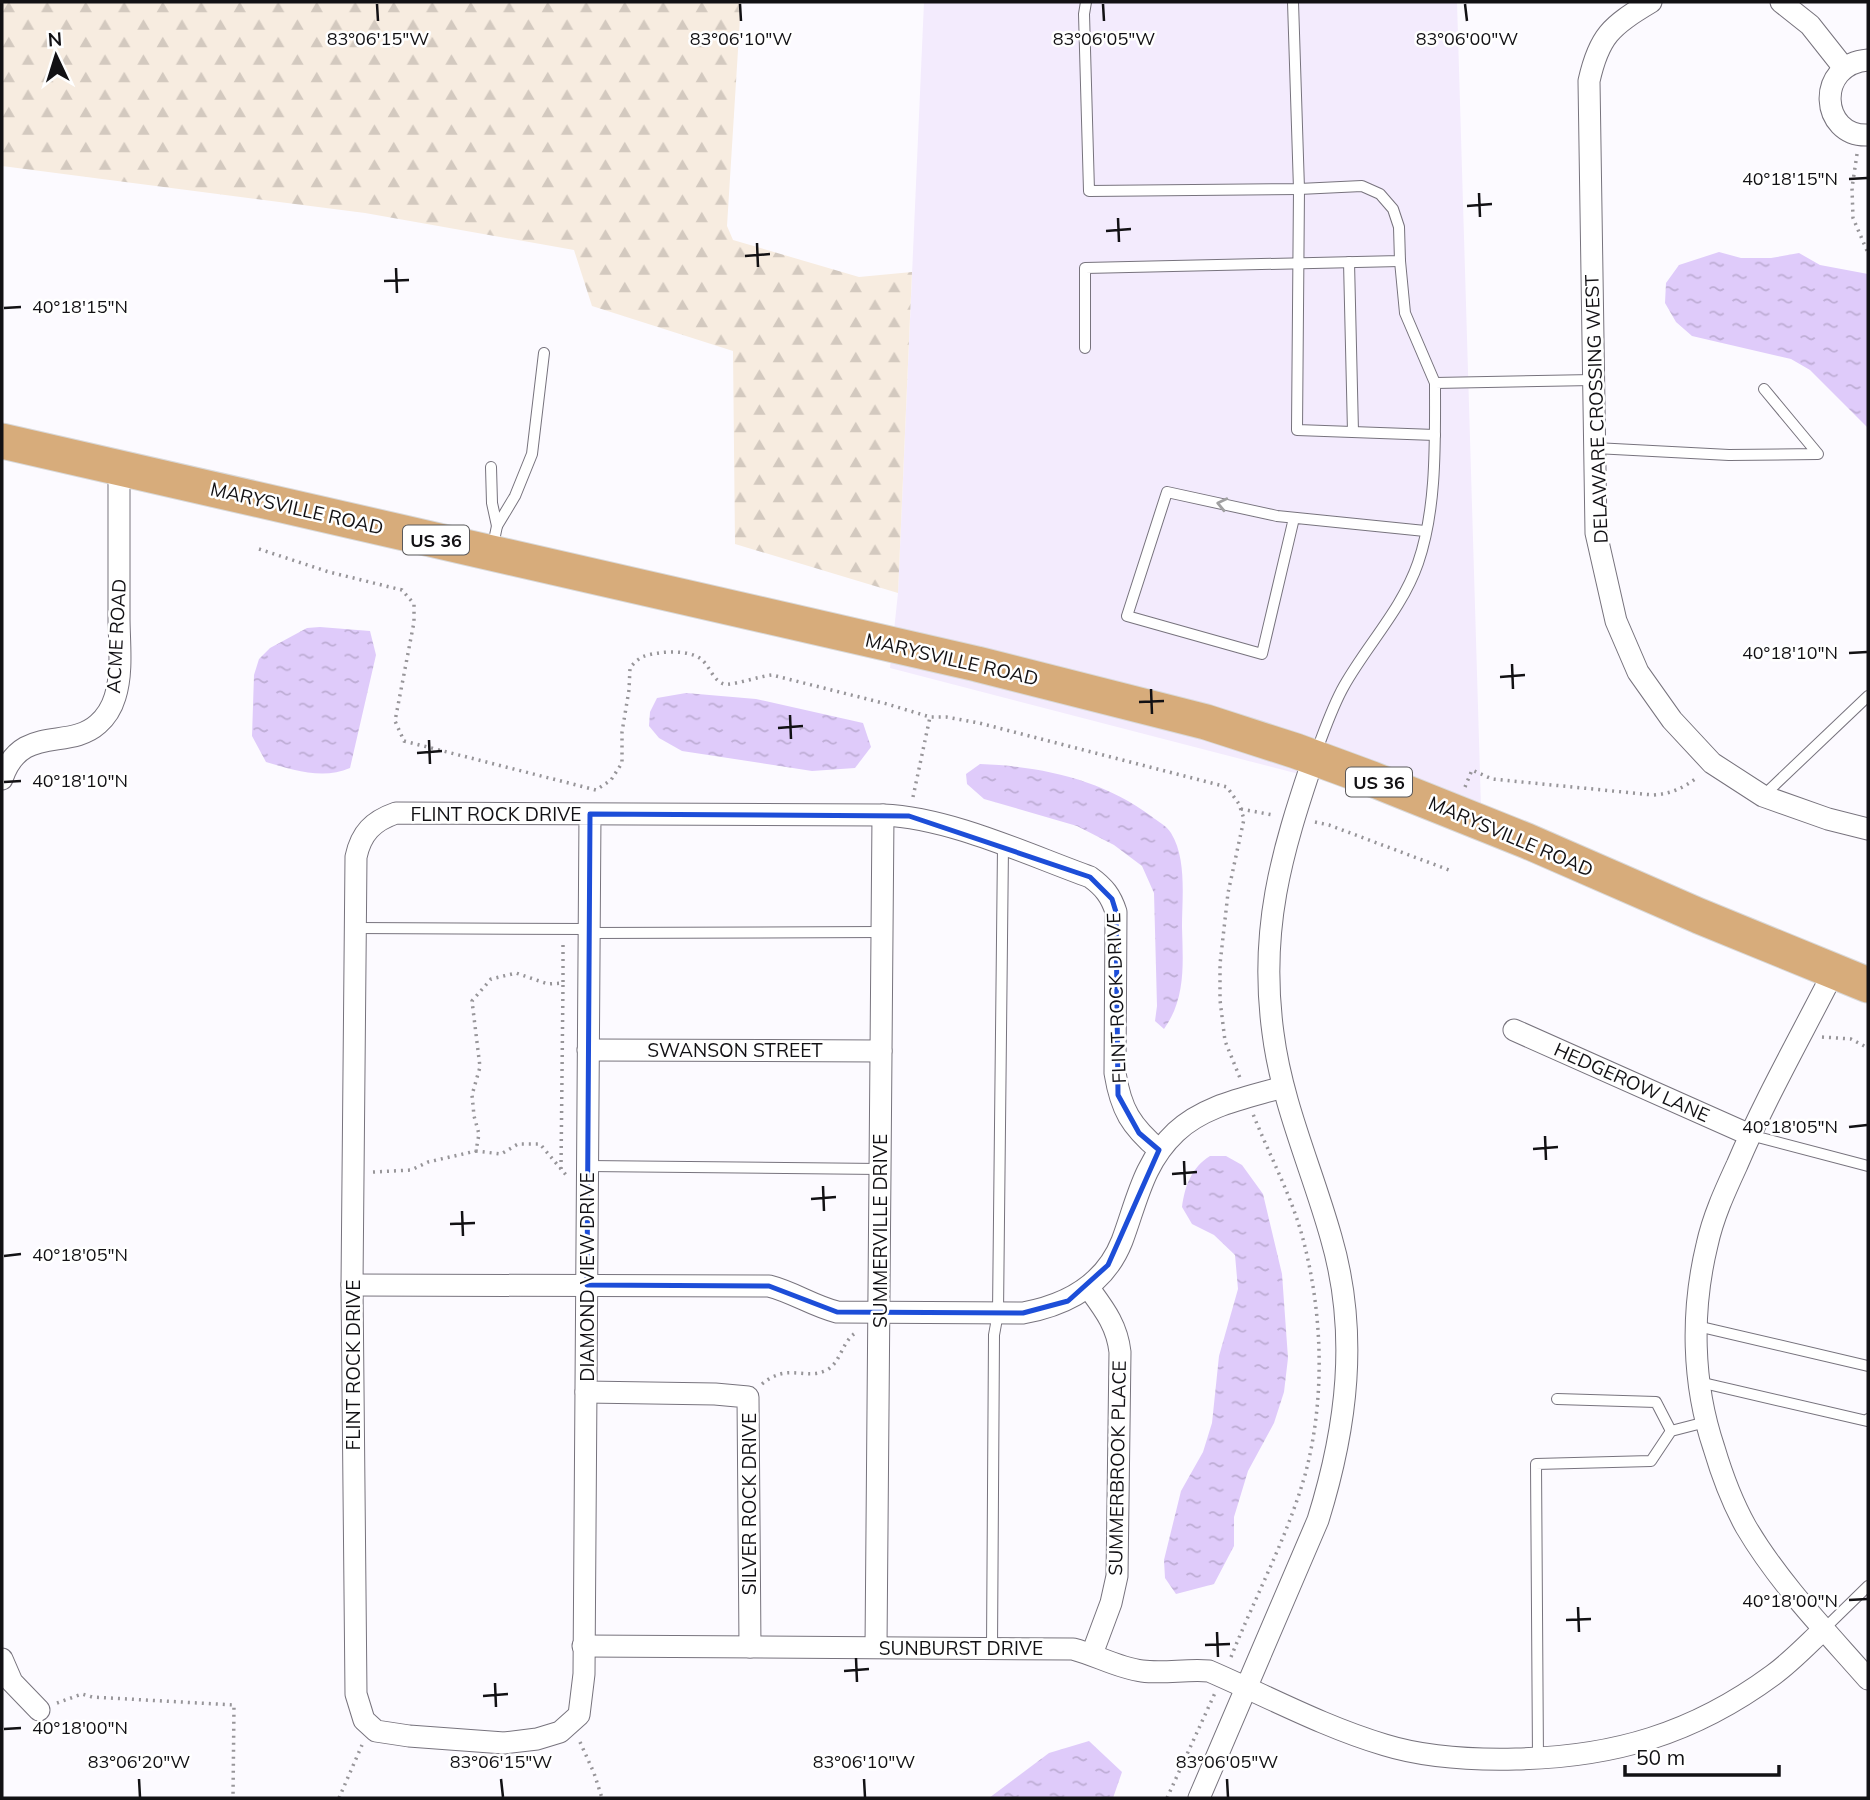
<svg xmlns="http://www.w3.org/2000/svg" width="1870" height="1800" viewBox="0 0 1870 1800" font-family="Mulish,sans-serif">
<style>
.built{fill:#f3ebfd}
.forest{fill:url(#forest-firs)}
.water{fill:url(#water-ripples)}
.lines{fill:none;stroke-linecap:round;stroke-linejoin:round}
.service-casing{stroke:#77737d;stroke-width:12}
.minor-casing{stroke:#77737d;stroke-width:23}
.trunk-casing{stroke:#d9d9d9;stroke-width:37}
.path{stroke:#979599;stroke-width:3.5;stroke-dasharray:2 5;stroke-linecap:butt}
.service{stroke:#fff;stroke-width:10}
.minor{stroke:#fff;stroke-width:21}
.trunk{stroke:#d7ac7b;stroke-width:35}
.oneway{stroke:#a0a0a1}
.marked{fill:none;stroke:#1d4ed8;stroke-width:5;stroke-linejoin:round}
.ticks{fill:none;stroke:#121114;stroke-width:2.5}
.labels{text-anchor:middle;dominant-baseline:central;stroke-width:5;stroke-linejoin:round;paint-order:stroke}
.shield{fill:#fff;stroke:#59585a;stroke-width:2}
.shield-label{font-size:18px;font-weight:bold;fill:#121114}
.street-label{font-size:19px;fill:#121114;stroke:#fff}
.ticks-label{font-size:18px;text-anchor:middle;fill:#121114;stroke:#fff;stroke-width:5;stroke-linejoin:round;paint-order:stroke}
</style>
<defs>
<pattern id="forest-firs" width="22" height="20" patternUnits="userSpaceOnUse" patternTransform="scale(1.75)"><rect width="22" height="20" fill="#f7ece0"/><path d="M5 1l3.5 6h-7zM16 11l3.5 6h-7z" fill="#d3c9bf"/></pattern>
<pattern id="water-ripples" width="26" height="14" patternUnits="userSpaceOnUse" patternTransform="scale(1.75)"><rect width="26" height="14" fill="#dfcbfa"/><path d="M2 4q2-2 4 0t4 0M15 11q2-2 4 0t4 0" fill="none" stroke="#beadd5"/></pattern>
</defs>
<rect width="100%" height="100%" fill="#fcfaff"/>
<polygon class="built" points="924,2 1457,2 1482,841 1345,786 890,668 898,593"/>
<polygon class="forest" points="2,2 741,2 727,226 733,240 859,277 912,272 898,593 735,544 733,351 592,306 574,250 365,213 2,166"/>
<g class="water">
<polygon points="1719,252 1741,258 1771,258 1799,253 1820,265 1868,274 1868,428 1810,370 1791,359 1692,336 1676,322 1665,303 1666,283 1679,265"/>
<path d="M 320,627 L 370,631 L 376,655 L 350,768 C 323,780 293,770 266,762 L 252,736 L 254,675 L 259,659 L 270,648 L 307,628 Z"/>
<polygon points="686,693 756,699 863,723 871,747 855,768 812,771 682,751 659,738 649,726 650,712 657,698"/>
<path d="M 980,764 C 1039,766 1102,779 1151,816 C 1157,821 1167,826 1171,833 C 1187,859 1182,898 1182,927 C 1183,964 1186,998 1164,1029 L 1155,1021 L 1157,1006 L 1154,893 L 1142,866 L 1114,845 L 1077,826 L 984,799 L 967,784 L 966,774 Z"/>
<path d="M 1210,1156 L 1226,1156 L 1242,1165 L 1263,1194 L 1282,1274 L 1288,1358 L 1284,1392 L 1274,1423 L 1248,1471 L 1234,1517 L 1234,1546 L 1214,1584 L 1176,1594 L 1165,1578 L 1164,1560 L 1181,1491 L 1203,1452 L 1212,1423 L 1219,1356 L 1238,1289 L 1235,1255 L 1214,1235 L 1192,1224 L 1182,1207 C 1185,1186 1191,1168 1210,1156 Z"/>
<polygon points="1089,1741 1122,1772 1113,1798 989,1798 1049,1753"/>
</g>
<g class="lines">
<defs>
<g id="service">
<polyline points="1293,2 1299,189 1297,430 1435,435"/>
<polyline points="1400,261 1405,313 1435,383"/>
<polyline points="1349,262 1353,432"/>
<polyline points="1085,348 1085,268 1400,261 1399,227 1393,209 1380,194 1362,186 1299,189 1089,191 1084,14 1086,2"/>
<polyline points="1595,448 1729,455 1818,454 1764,389"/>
<polyline points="491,467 492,503 497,526"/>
<polyline points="1294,518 1262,654 1127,616 1167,492 1277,516 1425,531"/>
<polyline points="492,550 497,526 515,496 532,454 544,353"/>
<path d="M 1315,755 C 1324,732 1332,707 1344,686 C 1367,645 1402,609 1418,563 C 1437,508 1435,441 1435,383 L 1593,380"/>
<polyline points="1763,796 1868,696"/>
<polyline points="355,928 589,929"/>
<polyline points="589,933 882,932"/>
<polyline points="1750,1135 1868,1166"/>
<polyline points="588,1166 880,1169"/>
<polyline points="1697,1326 1868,1366"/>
<polyline points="1699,1382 1867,1421 1868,1419"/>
<polyline points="1557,1399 1656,1402 1671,1431"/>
<polyline points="1824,1629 1868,1586"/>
<polyline points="992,1648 994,1335 998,1313 1003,846"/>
<polyline points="1538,1759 1536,1464 1651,1461 1671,1431 1706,1422"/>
</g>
<g id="minor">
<path d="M 1651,2 C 1611,26 1599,36 1589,81 L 1596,533 L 1616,621 L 1638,672 L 1672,720 L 1712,763 L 1763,796 L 1828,819 L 1868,829"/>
<polyline points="1781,2 1810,25 1844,68"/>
<path d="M 1868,60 C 1815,64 1820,137 1868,135"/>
<path d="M 2,779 C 21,723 68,751 98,724 C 106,717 112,707 115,697 C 123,672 119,642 119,617 C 119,567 119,517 119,467"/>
<path d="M 590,814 L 584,1674 L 579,1715 L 560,1732 L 537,1739 L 504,1743 L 409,1736 L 376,1731 L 364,1720 L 356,1694 L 352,1285 L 356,857 C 361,833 373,821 396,813 L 883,815 C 951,818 1026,854 1090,877 C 1104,887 1111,896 1116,912 L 1115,1073 C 1121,1110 1131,1126 1159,1150"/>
<path d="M 1834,971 C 1801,1036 1765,1099 1737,1165 C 1725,1191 1713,1217 1707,1245 C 1691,1311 1692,1383 1714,1448 C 1722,1475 1732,1502 1746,1527 C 1779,1583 1825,1630 1868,1679"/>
<polyline points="1514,1030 1750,1135"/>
<polyline points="588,1050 881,1051"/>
<path d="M 352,1285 L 769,1286 C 793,1292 813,1306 837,1312 L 1023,1313 C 1067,1305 1105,1284 1122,1241 C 1137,1201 1143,1163 1176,1132 C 1205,1105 1246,1098 1283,1087"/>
<path d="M 1088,1287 C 1104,1309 1117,1325 1120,1352 L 1117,1576 L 1111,1603 L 1092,1654"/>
<polyline points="586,1392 715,1394 748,1397 750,1647"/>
<path d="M 583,1646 L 1073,1649 C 1096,1655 1118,1668 1142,1671 C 1164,1674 1186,1669 1209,1671 C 1267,1696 1324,1727 1385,1745 C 1427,1758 1472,1760 1516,1759 C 1613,1757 1693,1734 1773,1675 C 1791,1662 1807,1645 1824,1629"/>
<polyline points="876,1647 883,815"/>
<polyline points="2,1659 12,1682 39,1710"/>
<path d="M 1199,1798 L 1318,1520 C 1347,1427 1359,1333 1331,1237 C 1312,1169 1282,1104 1273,1033 C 1259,930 1281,854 1314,757"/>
</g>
<polyline id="trunk" points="2,441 977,664 1206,722 1296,751 1372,779 1527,841 1699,916 1868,985"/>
</defs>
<use href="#service" class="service-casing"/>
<use href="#minor" class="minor-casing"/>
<use href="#trunk" class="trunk-casing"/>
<g class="path">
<polyline points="1857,154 1852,188 1853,218 1868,253"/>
<path d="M 259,549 L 329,572 L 402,590 L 414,604 L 414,622 L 395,721 L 404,741 L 596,790 L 611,780 L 622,763 L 622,732 L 629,690 L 630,668 C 633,664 637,660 642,657 C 657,651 688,649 701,659 C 710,666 713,681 724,684 C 731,686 760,676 772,675 L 887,704 L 930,717 L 946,717 L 979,723 L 1227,787 L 1239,804 L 1244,819 L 1228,893 L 1220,964 L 1220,1000 L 1225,1041 L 1240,1078"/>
<path d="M 1465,787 L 1472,770 L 1492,779 L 1653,795 C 1671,794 1683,788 1698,777"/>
<polyline points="913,797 930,717"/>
<polyline points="1241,809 1273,815"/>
<polyline points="1315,822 1329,825 1449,870"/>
<polyline points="563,945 563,983 548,984 516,973 491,979 472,1001 480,1067 472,1095 474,1116 479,1134 476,1151 501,1154 518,1144 540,1144 566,1175"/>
<polyline points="1822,1037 1851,1039 1868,1048"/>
<polyline points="561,1169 563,983"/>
<polyline points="373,1172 411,1170 428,1162 476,1151"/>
<path d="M 762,1384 C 788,1362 805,1381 827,1370 C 840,1363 842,1343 854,1334"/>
<path d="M 1231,1657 C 1255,1597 1287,1538 1305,1475 C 1325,1401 1323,1317 1304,1243 C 1293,1198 1270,1157 1253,1114"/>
<polyline points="57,1703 82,1694 92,1697 234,1705 233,1798"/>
<polyline points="580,1742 594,1773 602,1798"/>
<polyline points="339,1798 362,1745"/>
<polyline points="1167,1798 1215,1693"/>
</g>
<use href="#service" class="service"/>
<use href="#minor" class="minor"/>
<use href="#trunk" class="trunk"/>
</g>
<defs><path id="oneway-chevron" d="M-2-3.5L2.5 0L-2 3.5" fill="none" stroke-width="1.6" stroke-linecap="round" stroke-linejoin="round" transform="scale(1.75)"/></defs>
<use class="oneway" href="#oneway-chevron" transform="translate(1222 504) rotate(-167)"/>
<path class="marked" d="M 590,814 L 909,816 L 1090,877 L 1112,899 L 1116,912 L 1118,1095 L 1139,1133 L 1159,1150 L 1108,1265 L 1068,1301 L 1023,1313 L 837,1312 L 769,1286 L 587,1285 Z"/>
<path class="ticks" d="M 377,4 L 378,21M 740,4 L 741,21M 1103,4 L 1104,21M 1465,4 L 1467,21M 1849,179 L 1867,178M 1479,193 L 1480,217M 1467,206 L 1492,204M 1118,218 L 1119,242M 1106,231 L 1131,229M 757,243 L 758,267M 745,256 L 770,254M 396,268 L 397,293M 384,281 L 409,280M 4,308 L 21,307M 1849,653 L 1867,652M 1512,664 L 1513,689M 1500,677 L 1525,675M 1151,689 L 1152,714M 1139,702 L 1164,701M 790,715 L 791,739M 778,728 L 803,726M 429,740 L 430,764M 417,753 L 442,751M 4,782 L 21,781M 1849,1127 L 1867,1125M 1545,1136 L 1546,1160M 1533,1149 L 1558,1147M 1184,1161 L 1185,1185M 1172,1174 L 1197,1172M 823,1186 L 824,1211M 811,1199 L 836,1197M 462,1211 L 463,1236M 450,1224 L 475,1223M 4,1256 L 21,1254M 1849,1600 L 1867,1599M 1578,1607 L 1579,1632M 1566,1620 L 1591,1619M 1217,1632 L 1218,1657M 1205,1645 L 1230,1644M 856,1658 L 857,1682M 844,1671 L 869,1669M 495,1683 L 496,1707M 483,1696 L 508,1694M 4,1729 L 21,1728M 139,1779 L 140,1797M 501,1779 L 503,1797M 864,1779 L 865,1797M 1227,1779 L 1228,1797"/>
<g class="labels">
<g class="shield">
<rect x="403" y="525.5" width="66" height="29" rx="5"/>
<rect x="1346" y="767.5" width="66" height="29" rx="5"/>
</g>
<g class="shield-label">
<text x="436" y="540">US 36</text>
<text x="1379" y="782">US 36</text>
</g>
<g class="street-label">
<text transform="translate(1596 409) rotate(-92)">DELAWARE CROSSING WEST</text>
<text transform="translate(297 508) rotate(13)">MARYSVILLE ROAD</text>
<text transform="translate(116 636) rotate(-87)">ACME ROAD</text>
<text transform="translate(952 659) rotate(13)">MARYSVILLE ROAD</text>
<text x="496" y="814">FLINT ROCK DRIVE</text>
<text transform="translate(1511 836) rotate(23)">MARYSVILLE ROAD</text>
<text transform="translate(1116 998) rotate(-92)">FLINT ROCK DRIVE</text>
<text x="735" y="1050">SWANSON STREET</text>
<text transform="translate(1632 1082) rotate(24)">HEDGEROW LANE</text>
<text transform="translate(880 1231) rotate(-90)">SUMMERVILLE DRIVE</text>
<text transform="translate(587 1277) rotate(-90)">DIAMOND VIEW DRIVE</text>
<text transform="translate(353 1365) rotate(-90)">FLINT ROCK DRIVE</text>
<text transform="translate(1117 1468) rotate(-89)">SUMMERBROOK PLACE</text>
<text transform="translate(749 1504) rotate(-90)">SILVER ROCK DRIVE</text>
<text x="961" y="1648">SUNBURST DRIVE</text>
</g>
</g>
<g class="ticks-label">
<text x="378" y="45">83°06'15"W</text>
<text x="741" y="45">83°06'10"W</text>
<text x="1104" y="45">83°06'05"W</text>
<text x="1467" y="45">83°06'00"W</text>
<text x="1790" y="185">40°18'15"N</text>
<text x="80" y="313">40°18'15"N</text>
<text x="1790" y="659">40°18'10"N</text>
<text x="80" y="787">40°18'10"N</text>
<text x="1790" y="1133">40°18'05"N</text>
<text x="80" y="1261">40°18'05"N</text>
<text x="1790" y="1607">40°18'00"N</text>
<text x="80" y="1734">40°18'00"N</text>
<text x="139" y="1768">83°06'20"W</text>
<text x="501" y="1768">83°06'15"W</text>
<text x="864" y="1768">83°06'10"W</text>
<text x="1227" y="1768">83°06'05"W</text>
</g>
<rect width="1870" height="1800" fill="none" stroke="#121114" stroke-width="7"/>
<g transform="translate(56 56) rotate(356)" stroke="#ffffff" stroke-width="5" paint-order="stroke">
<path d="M0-5L12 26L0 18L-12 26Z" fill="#121114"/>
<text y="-10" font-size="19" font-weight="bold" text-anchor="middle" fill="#121114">N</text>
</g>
<path d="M1625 1765v10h154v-10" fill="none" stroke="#121114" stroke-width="3.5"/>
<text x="1636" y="1765" font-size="21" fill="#121114" stroke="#ffffff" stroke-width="5" paint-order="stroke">50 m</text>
</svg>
